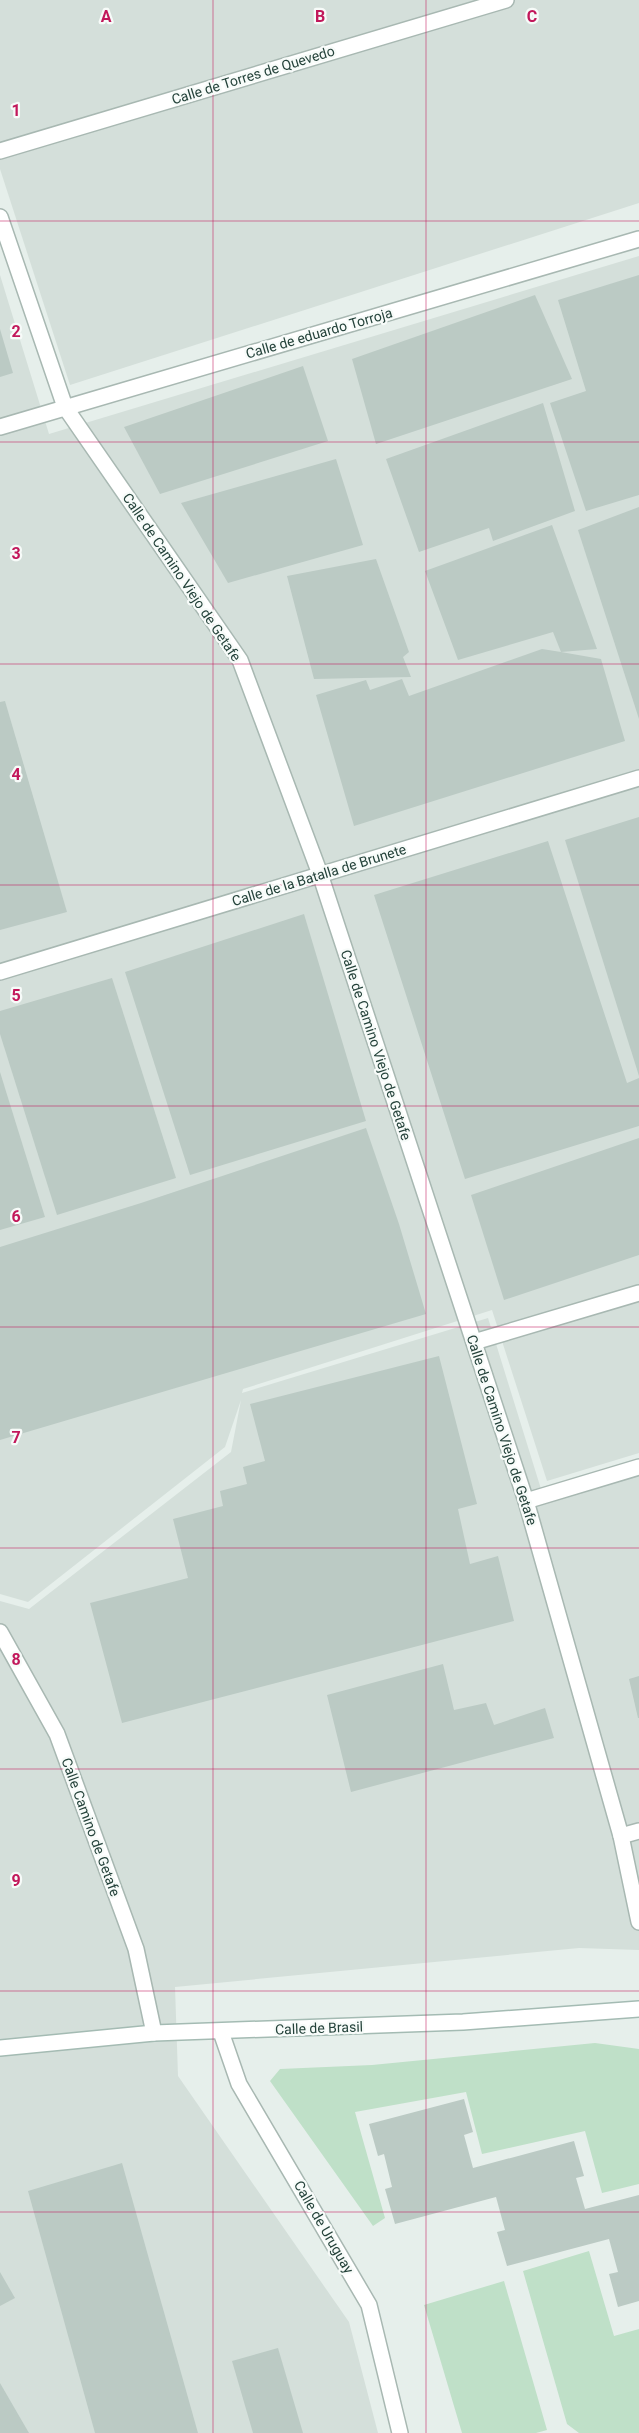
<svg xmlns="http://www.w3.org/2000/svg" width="639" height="2433" viewBox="0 0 639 2433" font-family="Roboto,sans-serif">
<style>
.built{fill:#d4dfda}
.green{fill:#bfe0c8}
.building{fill:#bbcac4}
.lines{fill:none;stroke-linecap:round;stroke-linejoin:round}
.street-casing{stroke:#a8b8b2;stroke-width:18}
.secondary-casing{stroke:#a4bbb3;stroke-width:18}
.street{stroke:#fff;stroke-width:15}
.secondary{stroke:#fff;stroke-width:15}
.grid{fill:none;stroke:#c2185b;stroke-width:1;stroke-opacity:0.55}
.labels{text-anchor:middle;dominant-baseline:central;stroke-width:4.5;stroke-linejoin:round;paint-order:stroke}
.street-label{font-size:14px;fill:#24423a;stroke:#f7fbf9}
.grid-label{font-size:16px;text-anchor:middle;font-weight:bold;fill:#c2185b;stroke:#f7fbf9;stroke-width:4.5;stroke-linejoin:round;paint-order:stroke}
</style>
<rect width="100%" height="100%" fill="#e6efeb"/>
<g class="built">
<polygon points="0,0 639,0 639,203 70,385 0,169"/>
<polygon points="639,256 639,1453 547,1481 492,1310 243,1389 242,1393 488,1318 541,1489 639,1459 639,1950 579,1948 175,1987 178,2076 349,2322 378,2433 0,2433 0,1601 29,1609 231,1452 241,1400 225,1447 28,1602 0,1594 0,275 49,434"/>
</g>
<g class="green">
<polygon points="595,2043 639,2049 639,2184 602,2193 585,2131 482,2154 466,2092 355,2112 385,2218 373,2226 270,2081 280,2069 372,2065"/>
<polygon points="589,2251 614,2336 639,2329 639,2433 579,2433 567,2424 523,2271"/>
<polygon points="504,2281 547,2430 536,2433 462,2433 424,2305"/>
</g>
<g class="building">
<polygon points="639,275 639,495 586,511 550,403 586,391 558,300"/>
<polygon points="535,295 572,379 376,444 352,359"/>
<polygon points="0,329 13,373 0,377"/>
<polygon points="303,366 328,441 160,494 124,427"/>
<polygon points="543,403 575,511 493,541 489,528 419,552 386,459"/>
<polygon points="336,459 363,545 228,583 181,503"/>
<polygon points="639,507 639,719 578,530"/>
<polygon points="552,525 597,649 561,652 601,659 625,741 354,826 316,695 366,680 370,690 402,679 409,696 542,649 561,652 553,632 458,660 425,571"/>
<polygon points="376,559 409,652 403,657 411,677 314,679 287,576"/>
<polygon points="5,701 67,912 0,930 0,702"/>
<polygon points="639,817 639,1076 565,840"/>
<polygon points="548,841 627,1083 639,1078 639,1126 465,1179 374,895"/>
<polygon points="304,914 366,1121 190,1175 125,972"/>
<polygon points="112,978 176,1178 57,1215 0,1034 0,1011"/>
<polygon points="0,1072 45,1217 0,1230"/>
<polygon points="366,1128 399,1224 426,1314 0,1440 0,1247 141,1203"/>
<polygon points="639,1138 639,1255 504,1300 471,1195"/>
<polygon points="439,1356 477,1504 458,1509 470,1564 498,1556 514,1621 122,1723 90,1603 188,1578 173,1519 223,1506 220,1491 247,1484 243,1467 265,1461 250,1404"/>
<polygon points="443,1664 454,1710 486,1703 494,1725 545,1708 554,1738 351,1792 327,1695"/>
<polygon points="639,1676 639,1718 638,1718 629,1679"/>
<polygon points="464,2099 473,2132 464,2135 473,2168 574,2141 584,2176 576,2178 585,2209 639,2195 639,2301 618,2307 609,2274 618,2272 609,2239 507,2266 497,2232 505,2230 496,2197 395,2224 385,2189 392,2187 384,2154 378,2156 369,2124"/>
<polygon points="122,2163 198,2433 95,2433 28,2191"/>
<polygon points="0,2272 15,2298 0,2306"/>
<polygon points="278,2348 303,2433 253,2433 232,2361"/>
<polygon points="0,2383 29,2433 0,2433"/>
</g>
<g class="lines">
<defs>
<g id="street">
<polyline points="0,151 506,0"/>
<polyline points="0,217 65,407 240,660 320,874 526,1501 621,1836 639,1922"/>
<polyline points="0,427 639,239"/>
<polyline points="0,972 639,778"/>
<polyline points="474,1342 639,1293"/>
<polyline points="526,1501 639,1467"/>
<polyline points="0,1632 57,1734 136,1949 154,2033"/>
<polyline points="621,1836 639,1831"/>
<polyline points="221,2032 239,2084 369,2305 400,2433"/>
</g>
<polyline id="secondary" points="0,2048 154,2033 463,2022 639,2009"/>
</defs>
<use href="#street" class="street-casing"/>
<use href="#secondary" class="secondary-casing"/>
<use href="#street" class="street"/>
<use href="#secondary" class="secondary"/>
</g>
<path class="grid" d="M 213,0 L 213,2433M 426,0 L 426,2433M 0,221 L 639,221M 0,442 L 639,442M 0,664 L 639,664M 0,885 L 639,885M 0,1106 L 639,1106M 0,1327 L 639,1327M 0,1548 L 639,1548M 0,1769 L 639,1769M 0,1991 L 639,1991M 0,2212 L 639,2212"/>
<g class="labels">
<g class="street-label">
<text transform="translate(253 75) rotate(-17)">Calle de Torres de Quevedo</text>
<text transform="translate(319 333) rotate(-16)">Calle de eduardo Torroja</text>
<text transform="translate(182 577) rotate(56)">Calle de Camino Viejo de Getafe</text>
<text transform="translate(319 875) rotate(-17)">Calle de la Batalla de Brunete</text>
<text transform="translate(376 1045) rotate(72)">Calle de Camino Viejo de Getafe</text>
<text transform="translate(502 1430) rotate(72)">Calle de Camino Viejo de Getafe</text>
<text transform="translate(91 1827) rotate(70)">Calle Camino de Getafe</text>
<text transform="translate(319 2028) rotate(-2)">Calle de Brasil</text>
<text transform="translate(324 2227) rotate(60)">Calle de Uruguay</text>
</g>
</g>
<g class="grid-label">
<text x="106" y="22">A</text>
<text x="320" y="22">B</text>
<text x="532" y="22">C</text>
<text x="16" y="116">1</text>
<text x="16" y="337">2</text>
<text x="16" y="559">3</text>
<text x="16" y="780">4</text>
<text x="16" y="1001">5</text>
<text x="16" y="1222">6</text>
<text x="16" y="1443">7</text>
<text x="16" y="1665">8</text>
<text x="16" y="1886">9</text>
</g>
</svg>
